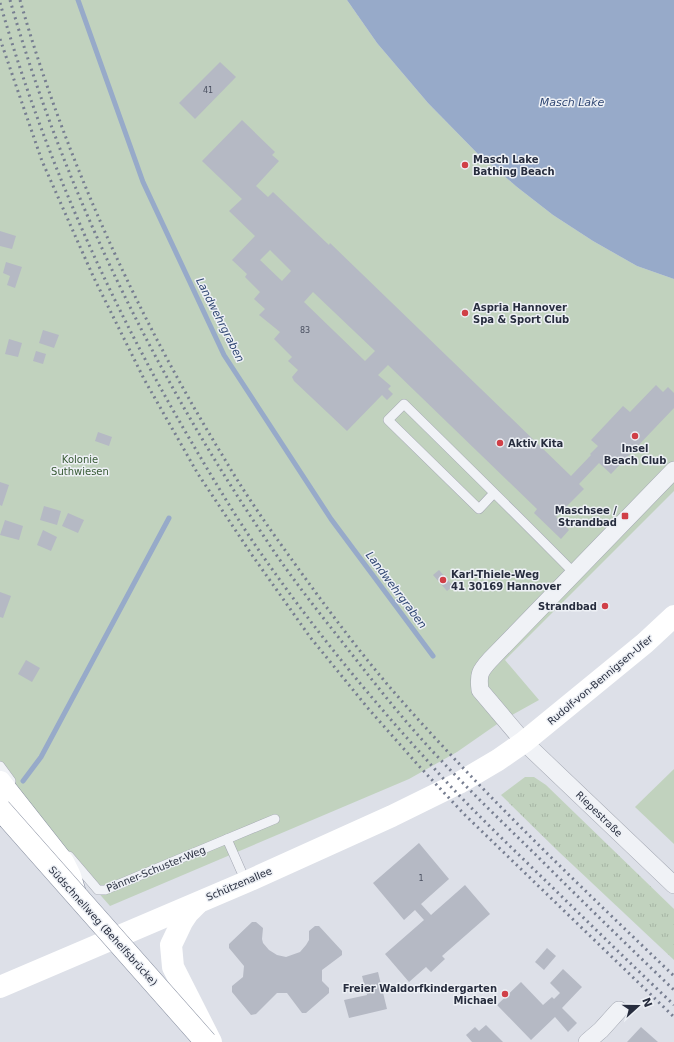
<svg xmlns="http://www.w3.org/2000/svg" width="674" height="1042" viewBox="0 0 674 1042" font-family="'DejaVu Sans',sans-serif">
<style>
.grass{fill:url(#grass-tufts)}
.green{fill:#c1d2be}
.water{fill:#97aac9}
.lines{fill:none;stroke-linecap:round;stroke-linejoin:round}
.stream{stroke:#97aac9;stroke-width:5}
.building{fill:#b5b9c4;fill-rule:evenodd}
.lane-casing{stroke:#a3a7b2;stroke-width:10}
.street-casing{stroke:#a3a7b2;stroke-width:18}
.highway-casing{stroke:#858c9e;stroke-width:23}
.lane{stroke:#f0f2f6;stroke-width:9}
.street{stroke:#f0f2f6;stroke-width:17}
.secondary{stroke:#fff;stroke-width:22}
.highway{stroke:#fff;stroke-width:22}
.rail{stroke:#777e91;stroke-width:3;stroke-dasharray:2 4;stroke-linecap:butt}
.highway-bridge-casing{stroke:#858c9e;stroke-width:23;stroke-linecap:butt}
.highway-bridge{stroke:#fff;stroke-width:22}
.poi-dot{fill:#d03f47;stroke:#edf0f5;stroke-width:1.5}
.labels{text-anchor:middle;dominant-baseline:central;stroke-width:3;stroke-linejoin:round;paint-order:stroke}
.number-label{font-size:8px;fill:#4a5060}
.poi-label{font-size:10px;font-weight:bold;fill:#272d3e;stroke:#edf0f5;text-anchor:start}
.park-label{font-size:10px;fill:#375a34;stroke:#edf0f5}
.street-label{font-size:10px;fill:#272d3e;stroke:#edf0f5}
.water-label{font-size:11px;font-style:italic;fill:#304773;stroke:#edf0f5}
</style>
<defs>
<pattern id="grass-tufts" width="24" height="20" patternUnits="userSpaceOnUse"><rect width="24" height="20" fill="#c1d2be"/><path d="M3 7l-1-3M5 7V3M7 7l1-3M15 17l-1-3M17 17v-4M19 17l1-3" fill="none" stroke="#a6b5a4"/></pattern>
</defs>
<rect width="100%" height="100%" fill="#dde0e8"/>
<polygon class="grass" points="525,777 534,777 546,785 674,909 674,960 558,851 501,795"/>
<g class="green">
<polygon points="0,0 347,0 377,43 428,103 477,153 517,187 553,215 593,241 637,266 674,279 674,491 505,660 539,700 503,720 457,752 409,779 110,906 66,856 0,770"/>
<polygon points="674,769 674,844 635,807"/>
</g>
<polygon class="water" points="347,0 674,0 674,279 637,266 593,241 553,215 517,187 477,153 428,103 377,43"/>
<g class="lines">
<g class="stream">
<polyline points="78,0 143,182 224,355 331,519 433,656"/>
<polyline points="23,781 41,757 169,518"/>
</g>
</g>
<g class="building">
<polygon points="220,62 236,77 195,119 179,103"/>
<path d="M 242,120 L 275,152 L 272,155 L 279,161 L 256,186 L 268,197 L 273,192 L 329,245 L 330,243 L 571,476 L 591,455 L 590,454 L 598,446 L 591,440 L 623,406 L 630,412 L 656,385 L 663,392 L 668,387 L 674,393 L 674,408 L 611,474 L 599,463 L 579,484 L 584,489 L 556,517 L 569,530 L 561,539 L 534,513 L 537,509 L 388,365 L 378,375 L 391,386 L 388,389 L 393,394 L 387,400 L 382,395 L 347,431 L 294,381 L 292,377 L 298,370 L 288,361 L 292,357 L 274,339 L 280,332 L 259,315 L 265,309 L 254,299 L 260,292 L 245,277 L 247,274 L 232,260 L 255,236 L 229,211 L 242,199 L 202,161 ZM 270,250 L 291,271 L 282,281 L 260,260 ZM 313,292 L 375,351 L 365,361 L 304,302 Z"/>
<polygon points="0,231 16,236 12,249 0,246"/>
<polygon points="6,262 22,267 15,288 7,285 10,276 3,273"/>
<polygon points="43,330 59,335 54,348 39,343"/>
<polygon points="9,339 22,343 18,357 5,354"/>
<polygon points="36,351 46,354 43,364 33,361"/>
<polygon points="98,432 112,437 109,446 95,441"/>
<polygon points="0,482 9,485 2,506 0,505"/>
<polygon points="44,506 61,511 57,525 40,520"/>
<polygon points="68,513 84,520 78,533 62,526"/>
<polygon points="5,520 23,526 19,540 0,535"/>
<polygon points="43,530 57,537 51,551 37,545"/>
<polygon points="439,570 453,586 447,591 433,575"/>
<polygon points="0,592 11,596 3,618 0,617"/>
<polygon points="26,660 40,668 32,682 18,674"/>
<polygon points="419,843 449,879 421,904 431,915 465,885 490,914 442,956 445,959 431,972 426,967 409,982 385,954 424,920 415,910 404,920 373,883"/>
<polygon points="252,922 256,922 263,928 262,939 263,943 269,950 277,955 286,957 300,952 306,945 309,940 309,931 315,926 319,926 342,951 342,955 322,970 322,981 329,988 329,993 306,1013 302,1013 287,993 277,993 256,1014 251,1015 232,992 232,986 243,977 244,966 229,948 229,944"/>
<polygon points="547,948 556,956 544,970 535,962"/>
<polygon points="563,969 582,987 562,1008 577,1023 568,1032 555,1017 531,1040 497,1005 521,982 543,1005 552,997 554,999 560,993 550,983"/>
<polygon points="378,972 387,1009 349,1018 344,1000 367,995 362,976"/>
<polygon points="486,1025 503,1042 472,1042 466,1035 475,1027 479,1031"/>
<polygon points="641,1027 658,1042 627,1042"/>
</g>
<g class="lines">
<defs>
<g id="lane">
<path d="M 494,493 L 479,509 L 388,420 L 404,404 C 461,460 518,516 574,573"/>
<polyline points="0,766 11,781"/>
<polyline points="227,839 275,819"/>
<polyline points="69,856 98,890 105,890 227,839 246,882"/>
</g>
<g id="street">
<path d="M 674,470 L 490,660 C 480,671 478,674 480,690 L 524,742 L 674,885"/>
<polyline points="587,1042 601,1030 619,1010"/>
</g>
<polyline id="highway" points="0,782 63,862 70,876 75,893"/>
</defs>
<use href="#lane" class="lane-casing"/>
<use href="#street" class="street-casing"/>
<use href="#highway" class="highway-casing"/>
<use href="#lane" class="lane"/>
<use href="#street" class="street"/>
<g class="secondary">
<polyline points="197,904 188,913 182,922 171,945 173,967 211,1042"/>
<polyline points="0,987 246,882 392,816 459,783 498,760 524,742 645,643 674,616"/>
</g>
<use href="#highway" class="highway"/>
<g class="rail">
<path d="M 10,0 C 65,193 155,375 267,541 C 290,576 317,610 343,643 C 373,681 403,720 436,755 C 468,789 502,822 535,854 C 581,900 627,945 674,990"/>
<path d="M 20,0 C 65,158 138,318 224,458 C 249,501 279,542 308,582 C 335,619 363,656 393,691 C 480,791 578,884 674,976"/>
<path d="M 0,3 C 43,153 107,297 185,431 C 209,472 233,513 260,552 C 310,624 366,693 425,758 C 464,803 508,844 550,885 C 591,925 632,965 674,1005"/>
<polyline points="0,39 42,161 93,276 144,379 198,474 252,555 310,637 367,707 418,765 465,815 674,1017"/>
</g>
<defs>
<polyline id="highway-bridge" points="0,809 206,1042"/>
</defs>
<use href="#highway-bridge" class="highway-bridge-casing"/>
<use href="#highway-bridge" class="highway-bridge"/>
</g>
<g class="poi-dot">
<circle cx="465" cy="165" r="4"/>
<circle cx="465" cy="313" r="4"/>
<circle cx="635" cy="436" r="4"/>
<circle cx="500" cy="443" r="4"/>
<rect x="621" y="512" width="8" height="8" rx="2"/>
<circle cx="443" cy="580" r="4"/>
<circle cx="605" cy="606" r="4"/>
<circle cx="505" cy="994" r="4"/>
</g>
<g class="labels">
<g class="number-label">
<text x="208" y="90">41</text>
<text x="305" y="330">83</text>
<text x="421" y="878">1</text>
</g>
<g class="poi-label">
<text x="473" y="159">Masch Lake<tspan x="473" dy="12">Bathing Beach</tspan></text>
<text x="473" y="307">Aspria Hannover<tspan x="473" dy="12">Spa &amp; Sport Club</tspan></text>
<text x="508" y="443">Aktiv Kita</text>
<text x="635" y="448" text-anchor="middle">Insel<tspan x="635" dy="12">Beach Club</tspan></text>
<text x="617" y="510" text-anchor="end">Maschsee /<tspan x="617" dy="12">Strandbad</tspan></text>
<text x="451" y="574">Karl-Thiele-Weg<tspan x="451" dy="12">41 30169 Hannover</tspan></text>
<text x="597" y="606" text-anchor="end">Strandbad</text>
<text x="497" y="988" text-anchor="end">Freier Waldorfkindergarten<tspan x="497" dy="12">Michael</tspan></text>
</g>
<g class="park-label">
<text x="80" y="459">Kolonie<tspan x="80" dy="12">Suthwiesen</tspan></text>
</g>
<g class="street-label">
<text transform="translate(600 680) rotate(-40)">Rudolf-von-Bennigsen-Ufer</text>
<text transform="translate(599 814) rotate(44)">Riepestraße</text>
<text transform="translate(156 869) rotate(-22)">Pänner-Schuster-Weg</text>
<text transform="translate(239 884) rotate(-23)">Schützenallee</text>
<text transform="translate(103 926) rotate(48)">Südschnellweg (Behelfsbrücke)</text>
</g>
<g class="water-label">
<text x="572" y="102">Masch Lake</text>
<text transform="translate(220 320) rotate(63)">Landwehrgraben</text>
<text transform="translate(396 590) rotate(53)">Landwehrgraben</text>
</g>
</g>
<g transform="translate(638 1006) rotate(69)" stroke="#edf0f5" stroke-width="3" paint-order="stroke">
<path d="M0-3L7 15L0 10L-7 15Z" fill="#272d3e"/>
<text y="-6" font-size="11" font-weight="bold" text-anchor="middle" fill="#272d3e">N</text>
</g>
</svg>
